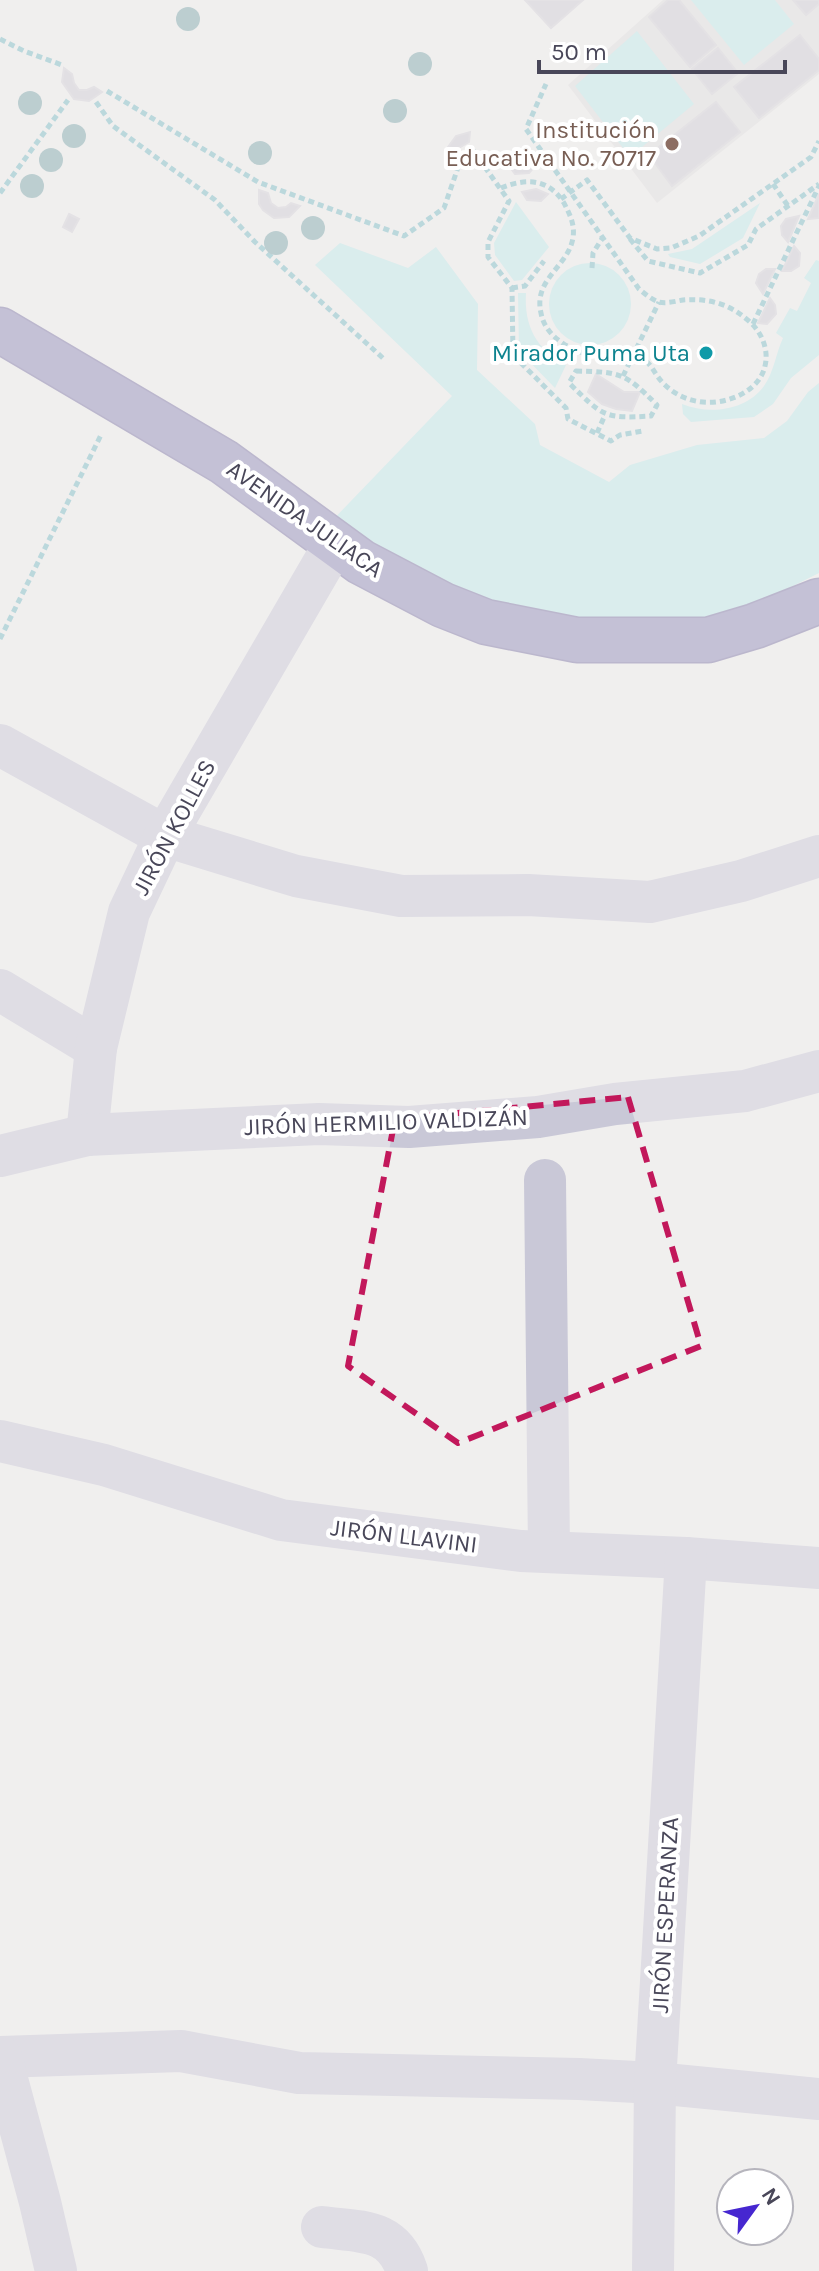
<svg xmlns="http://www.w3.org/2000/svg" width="819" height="2271" viewBox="0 0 819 2271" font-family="Karla,sans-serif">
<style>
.education{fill:#e1e0df}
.green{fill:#bfeaeb}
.building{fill:#cfcdd5;stroke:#d4d2d9;stroke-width:2}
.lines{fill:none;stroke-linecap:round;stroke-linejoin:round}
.highway-casing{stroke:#7b74a4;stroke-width:47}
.path{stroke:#7abcc6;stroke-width:5;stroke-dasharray:6 4;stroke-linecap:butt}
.minor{stroke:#c9c8d7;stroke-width:42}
.highway{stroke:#8f89b9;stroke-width:44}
.tree{fill:#7ca6ab}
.marked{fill:none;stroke:#c2185b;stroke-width:6;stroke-dasharray:16 10;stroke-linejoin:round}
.education-dot{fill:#8d6e63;stroke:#fff;stroke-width:3}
.culture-dot{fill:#0f9aa8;stroke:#fff;stroke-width:3}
.labels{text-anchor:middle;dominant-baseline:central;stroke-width:8;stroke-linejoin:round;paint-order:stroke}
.education-label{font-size:24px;fill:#785e54;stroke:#fff;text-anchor:end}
.culture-label{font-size:24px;fill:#0d838f;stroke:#fff;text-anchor:end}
.street-label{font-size:24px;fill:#494759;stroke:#fff}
</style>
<rect width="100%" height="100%" fill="#f0efee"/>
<polygon class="education" points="663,0 819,0 819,74 657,203 568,85"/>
<g class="green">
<polygon points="691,0 775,0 794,24 744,65"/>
<polygon points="637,31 694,104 630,157 575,86"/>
<polygon points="516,202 549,247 522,280 514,281 495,255 494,243"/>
<polygon points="760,203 743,238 700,264 670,257 668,254 692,249"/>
<polygon points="340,243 408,268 436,247 478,304 477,370 535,424 540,445 609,482 630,465 697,445 764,438 787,421 808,392 819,383 819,573 753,606 680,625 500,615 325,528 452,396 315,265"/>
<path d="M 816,260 L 819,261 L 819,355 L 791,378 L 773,404 L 754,417 L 691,422 L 683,414 L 682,404 C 709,415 746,411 764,386 C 774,372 776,353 783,338 L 776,333 L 790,308 L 797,311 L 811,283 L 804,278 Z"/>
<circle cx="590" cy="304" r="41"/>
<path d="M 518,293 L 526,293 C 524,326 536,349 566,365 L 555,388 L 519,351 Z"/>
</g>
<g class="building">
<polygon points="525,0 583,0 551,28"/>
<polygon points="668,0 679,0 716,45 690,67 649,17"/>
<polygon points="793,0 819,0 819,4 806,15"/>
<polygon points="800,35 819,59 819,70 759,118 734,87"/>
<polygon points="718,48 738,73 712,94 692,69"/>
<polygon points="64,68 72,74 74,83 79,90 87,90 94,87 102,92 89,101 74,99 62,82"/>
<polygon points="716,102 740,132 672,186 649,155"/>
<polygon points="470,132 469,142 457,149 448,147 456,136"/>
<polygon points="515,163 529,163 535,166 529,173 515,174 509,166"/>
<polygon points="536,189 548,194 541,201 527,200 522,192"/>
<polygon points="259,190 268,193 271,203 278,208 286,207 291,203 300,206 289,217 274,218 263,210 259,204"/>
<polygon points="819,194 819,218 808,219"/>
<polygon points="69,214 79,219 72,232 63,227"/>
<polygon points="799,216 788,242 782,235 781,226 786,219"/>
<polygon points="794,246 800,253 799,266 791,271 782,271"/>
<polygon points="766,269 775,269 763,294 756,283 759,274"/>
<polygon points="770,298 775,305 776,314 767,324 758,323"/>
<polygon points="596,374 624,392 640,392 632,411 616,409 602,404 588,392"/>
</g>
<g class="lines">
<defs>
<polyline id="highway" points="0,330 224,462 361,562 443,605 486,622 577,640 708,640 755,626 819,601"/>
</defs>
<use href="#highway" class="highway-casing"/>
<g class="path">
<polyline points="0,39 24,51 62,65"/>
<polyline points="107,91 258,182 404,236 444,208 462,156 472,149 509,201 488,242 488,257 512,288 513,355 566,408 568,419 611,441 620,435 643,431"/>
<polyline points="96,102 113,126 215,200 255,242 385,360"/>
<polyline points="773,184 788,206"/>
<path d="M 501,188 C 526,178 548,178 564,203 C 570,215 575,224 573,238 C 568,267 533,279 541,313 C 543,325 551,335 561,342 C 575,352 590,357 607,353 C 610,352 615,349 618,349 C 624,350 641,357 646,361 C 653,367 657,378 665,385 C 685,404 713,407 738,396 C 751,390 762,380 765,366 C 769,350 762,333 750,322 C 730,304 710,298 683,300 C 676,301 666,304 659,302 C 652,300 644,293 639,289 L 526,129 L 546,84"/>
<polyline points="0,193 68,100"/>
<polyline points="561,199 587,180 630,238 657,249 671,248 699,236 811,157 819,141"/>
<polyline points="630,239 648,261 700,273 748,245 756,229 819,184"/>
<polyline points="592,268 593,253 603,237"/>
<polyline points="512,288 525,286 544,261"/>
<polyline points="753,324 819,186"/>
<path d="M 576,371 C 621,372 625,373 657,405 L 651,416 C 603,419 603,416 569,383 Z"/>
<polyline points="623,376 659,302"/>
<polyline points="597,433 605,415"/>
<polyline points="0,639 102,433"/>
</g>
<g class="minor">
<polyline points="0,745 165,836 296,876 401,896 528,895 650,902 741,881 819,856"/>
<polyline points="0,990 96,1048"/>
<polyline points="87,1135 96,1048 129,912 165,836 334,545"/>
<polyline points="0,1156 87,1135 319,1124 409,1127 538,1117 615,1104 745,1091 819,1071"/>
<polyline points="545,1180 549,1552"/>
<polyline points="0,1441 104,1465 281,1520 521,1551 686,1558 819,1568"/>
<polyline points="0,2057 181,2051 299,2073 579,2079 655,2083 819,2099"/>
<polyline points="1,2057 40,2202 56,2271"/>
<path d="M 322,2227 C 361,2232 393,2228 407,2271"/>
<polyline points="653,2271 655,2083 686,1558"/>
</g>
<use href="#highway" class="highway"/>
</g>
<g class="tree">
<circle cx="188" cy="19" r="12"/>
<circle cx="420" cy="64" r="12"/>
<circle cx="30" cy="103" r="12"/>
<circle cx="395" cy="111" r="12"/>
<circle cx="74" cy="136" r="12"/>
<circle cx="260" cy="153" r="12"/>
<circle cx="51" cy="160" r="12"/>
<circle cx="32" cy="186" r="12"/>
<circle cx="313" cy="228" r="12"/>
<circle cx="276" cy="243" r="12"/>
</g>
<path d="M0 0H819V2271H0ZM 628,1097 L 701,1346 L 458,1443 L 348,1366 L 395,1119 Z" fill="#f0efee" fill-opacity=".55" fill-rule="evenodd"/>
<path class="marked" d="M 628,1097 L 701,1346 L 458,1443 L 348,1366 L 395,1119 Z"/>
<circle class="education-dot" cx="672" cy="144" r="8"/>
<circle class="culture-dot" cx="706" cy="353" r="8"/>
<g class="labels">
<g class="education-label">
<text x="656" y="130">Institución<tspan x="656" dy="28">Educativa No. 70717</tspan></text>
</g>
<g class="culture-label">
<text x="690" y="353">Mirador Puma Uta</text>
</g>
<g class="street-label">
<text transform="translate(305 519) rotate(35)">AVENIDA JULIACA</text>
<text transform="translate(174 827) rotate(-62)">JIRÓN KOLLES</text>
<text transform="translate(386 1122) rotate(-2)">JIRÓN HERMILIO VALDIZÁN</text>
<text transform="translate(404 1536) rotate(7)">JIRÓN LLAVINI</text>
<text transform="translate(665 1915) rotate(-87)">JIRÓN ESPERANZA</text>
</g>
</g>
<g transform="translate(755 2207) rotate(57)"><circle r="38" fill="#ffffff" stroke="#b6b5bd" stroke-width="2"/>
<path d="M0-6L14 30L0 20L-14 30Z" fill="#4627d0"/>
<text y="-12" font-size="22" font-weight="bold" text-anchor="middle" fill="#494759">N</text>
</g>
<path d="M539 60v12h246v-12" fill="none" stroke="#494759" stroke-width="4"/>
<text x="551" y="60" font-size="24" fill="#494759" stroke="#ffffff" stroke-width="6" paint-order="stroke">50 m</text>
</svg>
